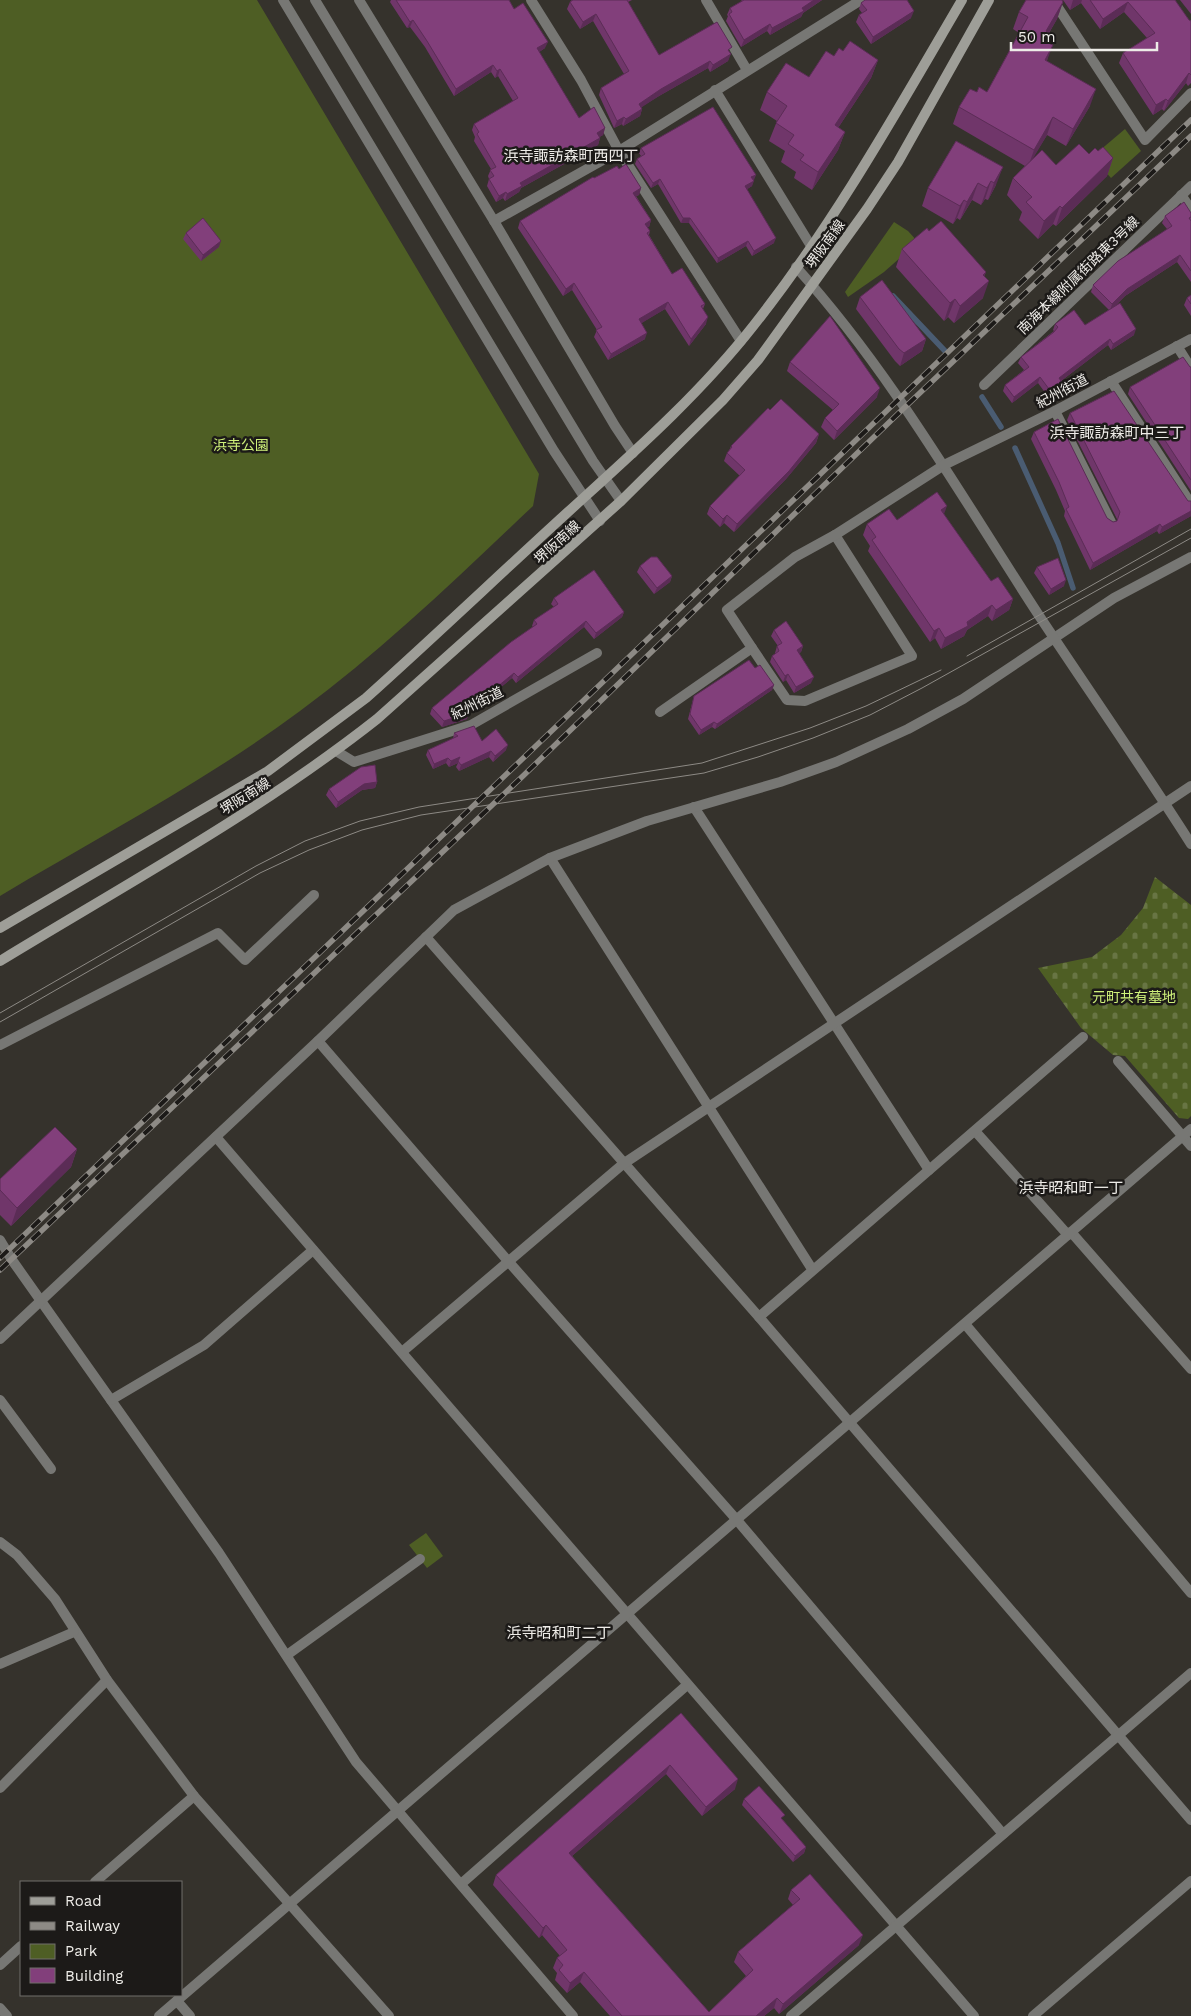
<svg xmlns="http://www.w3.org/2000/svg" width="1191" height="2016" viewBox="0 0 1191 2016" font-family="'Work Sans','Noto Sans JP',sans-serif">
<style>
.cemetery{fill:url(#cemetery-stones)}
.park{fill:#4e5e24}
.lines{fill:none;stroke-linecap:round;stroke-linejoin:round}
.stream{stroke:#4a5c72;stroke-width:5.5}
.minor{stroke:#777774;stroke-width:10}
.tertiary{stroke:#777774;stroke-width:10}
.secondary{stroke:#9e9e98;stroke-width:10}
.tram{stroke:#8d8a85;stroke-width:1}
.rail-casing{stroke:#8d8a85;stroke-width:5.5}
.rail{stroke:#1c1a18;stroke-width:4;stroke-dasharray:11;stroke-linecap:butt}
.wall{fill:#70366a}
.shaded-wall{fill:#5b2c56}
.building{fill:#823f7b;stroke:#5b2c56}
.labels{text-anchor:middle;dominant-baseline:central;stroke-width:5;stroke-linejoin:round;paint-order:stroke}
.street-label{font-size:14px;fill:#eeece8;stroke:#1c1a18}
.park-label{font-size:14px;fill:#cff17a;stroke:#1c1a18}
.neighbourhood-label{font-size:15px;fill:#eeece8;stroke:#1c1a18}
</style>
<defs>
<pattern id="cemetery-stones" width="16" height="16" patternUnits="userSpaceOnUse" patternTransform="scale(1.25)"><rect width="16" height="16" fill="#4e5e24"/><path d="M2 7V4a2 2 0 0 1 4 0v3zM10 15v-3a2 2 0 0 1 4 0v3z" fill="#687544"/></pattern>
</defs>
<rect width="100%" height="100%" fill="#35322c"/>
<polygon class="cemetery" points="1155,877 1191,905 1191,1116 1188,1119 1179,1118 1125,1056 1113,1055 1081,1028 1038,968 1092,957 1121,935 1143,908"/>
<g class="park">
<path d="M 0,0 L 257,0 L 539,474 L 533,506 C 458,577 383,650 300,711 C 206,781 100,836 0,896 Z"/>
<polygon points="1125,129 1141,151 1111,178 1092,157"/>
<polygon points="894,222 908,231 918,242 884,272 848,297 845,292"/>
<polygon points="426,1533 443,1556 427,1568 409,1545"/>
</g>
<g class="lines">
<g class="stream">
<polyline points="893,296 945,351"/>
<polyline points="982,397 1001,427"/>
<polyline points="1015,448 1058,543 1073,588"/>
</g>
<g class="minor">
<polyline points="359,0 494,221 615,426 633,453"/>
<polyline points="531,0 581,80 619,151 741,341"/>
<polyline points="706,0 747,70"/>
<polyline points="1053,0 1145,140 1191,93"/>
<polyline points="715,90 811,246"/>
<polyline points="1181,195 1191,209"/>
<polyline points="494,221 619,151 861,0"/>
<polyline points="1177,346 1191,368"/>
<polyline points="1111,381 1191,504"/>
<polyline points="984,385 1191,186"/>
<polyline points="1055,411 1111,522"/>
<polyline points="752,648 787,700 805,701 912,656 835,535"/>
<polyline points="660,712 752,648 727,610 795,557 835,535 944,465"/>
<polyline points="336,751 354,762 471,725 597,653"/>
<polyline points="694,807 929,1170"/>
<polyline points="550,858 812,1269"/>
<polyline points="426,937 759,1317 1191,1820"/>
<polyline points="318,1041 508,1261 736,1519 1003,1834"/>
<polyline points="0,1045 218,933 245,960 314,895"/>
<polyline points="1118,1061 1191,1146"/>
<polyline points="975,1131 1068,1235"/>
<polyline points="216,1137 974,2016"/>
<polyline points="1071,1232 1191,1369"/>
<polyline points="0,1240 12,1260 219,1553 356,1762 573,2016"/>
<polyline points="759,1317 1083,1037"/>
<polyline points="965,1324 1191,1593"/>
<polyline points="0,1339 318,1041 454,910 550,858 647,821 780,782 836,762 908,729 963,699 1114,598 1191,557"/>
<polyline points="402,1352 623,1164 1191,786"/>
<polyline points="0,1400 51,1469"/>
<polyline points="111,1400 204,1345 313,1250"/>
<polyline points="0,1542 17,1555 55,1599 107,1680 194,1796 389,2016"/>
<polyline points="287,1655 420,1559"/>
<polyline points="0,1664 74,1632"/>
<polyline points="0,1788 107,1680"/>
<polyline points="95,1882 194,1796"/>
<polyline points="461,1884 687,1685"/>
<polyline points="0,1965 21,1946"/>
<polyline points="177,2001 190,2016"/>
<polyline points="0,2008 7,2016"/>
<polyline points="159,2016 1191,1129"/>
<polyline points="791,2016 1191,1673"/>
</g>
<g class="tertiary">
<polyline points="283,0 554,451 600,521"/>
<polyline points="315,0 593,461 621,501"/>
<path d="M 796,267 C 891,372 961,496 1038,614 C 1089,691 1142,767 1191,844"/>
<polyline points="944,465 1055,411 1191,339"/>
<polyline points="1033,2016 1191,1881"/>
</g>
<g class="secondary">
<path d="M 0,928 L 268,771 L 366,698 C 434,637 500,574 568,512 C 633,453 700,394 754,325 C 834,224 897,111 962,0"/>
<path d="M 0,961 C 128,883 259,812 377,719 L 621,501 L 723,400 L 758,360 L 867,209 L 898,162 L 989,0"/>
</g>
<g class="tram">
<polyline points="967,656 1191,529"/>
<polyline points="0,1013 256,866 305,841 360,821 419,807 702,763 810,728 866,706 941,670"/>
<polyline points="0,1022 260,873 309,850 362,830 421,815 704,773 758,757 813,738 870,715 922,688 1191,538"/>
</g>
<defs>
<g id="rail">
<polyline points="0,1258 1191,120"/>
<polyline points="0,1270 524,775 904,408 1191,136"/>
</g>
</defs>
<use href="#rail" class="rail-casing"/>
<use href="#rail" class="rail"/>
</g>
<g class="wall">
<polygon points="391,0 509,0 514,9 545,48 539,52 579,118 605,128 603,135 599,137 600,138 598,145 521,188 519,192 505,201 503,198 496,202 487,186 489,179 488,176 491,169 474,141 475,137 472,130 474,124 513,101 498,76 495,78 491,72 454,96 425,47 410,27 407,28 390,2"/>
<polygon points="572,0 632,0 628,2 659,55 730,53 728,61 710,72 708,68 659,96 641,107 642,109 640,116 623,126 622,124 614,128 599,95 601,88 624,74 593,21 580,29 567,9 570,2"/>
<polygon points="741,0 822,0 803,13 801,17 770,35 767,31 741,47 726,21 728,16 727,15 730,8 742,1"/>
<polygon points="1063,0 1175,0 1189,20 1191,21 1191,83 1188,86 1186,83 1164,111 1162,109 1153,115 1119,63 1123,53 1147,38 1124,12 1100,29 1081,3 1070,10"/>
<polygon points="1180,0 1191,0 1191,14"/>
<polygon points="1063,2 1057,19 1049,33 1050,44 1047,61 1090,106 1066,146 1047,135 1032,159 1056,165 1098,151 1113,158 1107,176 1056,226 1053,224 1038,239 1019,220 1022,212 1007,195 1013,178 1025,166 953,124 959,107 987,92 1019,33 1013,29 1019,12"/>
<polygon points="861,3 911,18 871,44 856,22 859,15 862,13 859,9"/>
<polygon points="843,51 878,60 871,78 838,128 845,132 838,150 812,190 794,178 796,172 781,162 785,151 769,141 777,121 760,110 767,92 809,77 834,56"/>
<polygon points="956,141 996,185 988,200 985,199 981,205 972,200 960,220 957,218 953,224 922,206 928,188"/>
<polygon points="641,148 754,180 753,180 752,186 747,189 774,243 752,256 746,246 717,263 689,223 681,223 658,184 651,188 635,164 637,159 641,156 639,153"/>
<polygon points="619,169 641,188 639,195 636,196 651,220 649,227 647,227 650,231 649,235 672,274 705,304 703,309 706,324 689,346 665,309 641,323 645,339 608,360 594,337 597,330 572,290 563,296 518,228 520,221"/>
<polygon points="1191,213 1191,282 1177,262 1125,296 1114,307 1134,335 1111,350 1108,345 1061,381 1063,384 1061,390 1049,398 1038,383 1012,403 1003,391 1005,385 1024,370 1018,363 1021,357 1054,331 1053,330 1055,324 1085,325 1109,310 1091,292 1093,285 1167,229 1162,223 1165,216"/>
<polygon points="929,231 986,272 984,276 983,298 954,323 948,317 944,321 896,267 902,249"/>
<polygon points="186,233 219,247 201,261 183,239"/>
<polygon points="1191,295 1191,316 1184,305 1187,298"/>
<polygon points="860,297 926,339 922,351 900,366 895,361 856,309"/>
<polygon points="790,362 877,397 834,440 821,427 825,418 833,410 787,371"/>
<polygon points="1190,367 1191,367 1191,491 1128,394 1130,387"/>
<polygon points="770,410 819,434 816,443 786,479 734,532 724,523 720,527 707,514 710,506 740,476 724,461 727,453 729,451 731,446"/>
<polygon points="1070,413 1188,501 1191,501 1191,516 1159,534 1157,531 1090,570 1064,516 1065,511 1056,490 1031,439 1034,432 1107,518 1113,522 1117,521 1117,519 1067,420"/>
<polygon points="944,515 991,581 1013,599 1009,610 992,621 988,616 967,630 964,636 941,649 935,638 930,642 868,551 870,546 863,535 867,524"/>
<polygon points="640,566 672,576 670,582 654,594 637,572"/>
<polygon points="1037,567 1064,586 1049,595 1034,573"/>
<polygon points="554,598 624,612 622,617 594,639 584,627 516,683 512,678 468,714 467,719 442,727 430,714 432,708 533,627 532,626 534,620 554,607 551,604"/>
<polygon points="774,630 803,646 801,652 799,653 811,683 794,693 786,680 783,682 770,662 772,656 775,654 775,653 777,646 778,646 771,636"/>
<polygon points="755,668 774,685 772,690 715,729 712,727 699,735 688,719 694,696"/>
<polygon points="454,733 482,741 506,750 493,762 489,757 459,771 456,767 458,763 449,767 446,763 433,769 426,755 428,750 453,739"/>
<polygon points="377,782 375,788 362,790 336,808 326,795 329,789"/>
<polygon points="77,1149 71,1167 11,1226 0,1215 0,1179"/>
<polygon points="681,1713 735,1789 702,1816 666,1774 572,1856 709,2012 746,1976 734,1962 738,1952 793,1905 788,1899 791,1890 859,1945 779,2014 774,2008 764,2016 610,2016 580,1982 567,1993 555,1980 557,1973 553,1968 557,1958 560,1956 542,1935 539,1938 493,1885 496,1875"/>
<polygon points="744,1799 783,1820 806,1847 804,1853 793,1862 742,1805"/>
</g>
<g class="shaded-wall">
<polygon points="814,0 822,0 803,13 801,17 770,35 772,28"/>
<polygon points="1073,0 1082,0 1081,3 1070,10"/>
<polygon points="1063,2 1057,19 1040,48 1046,31"/>
<polygon points="1128,2 1124,12 1100,29 1103,19"/>
<polygon points="914,11 911,18 871,44 873,37"/>
<polygon points="596,14 593,21 580,29 583,22"/>
<polygon points="413,20 410,27 407,28 410,22"/>
<polygon points="770,24 767,31 741,47 744,40"/>
<polygon points="548,42 545,48 535,55 537,48"/>
<polygon points="1053,45 1046,63 1045,60"/>
<polygon points="731,54 728,61 710,72 713,65"/>
<polygon points="878,60 871,78 828,143 835,125"/>
<polygon points="710,61 708,68 659,96 636,111 639,104 661,89"/>
<polygon points="493,65 491,72 454,96 456,89"/>
<polygon points="500,69 498,76 495,78 497,71"/>
<polygon points="1189,73 1186,83 1164,111 1168,101"/>
<polygon points="1096,89 1090,106 1066,146 1073,129"/>
<polygon points="1166,99 1162,109 1153,115 1156,105"/>
<polygon points="642,109 640,116 623,126 626,119"/>
<polygon points="624,117 622,124 614,128 617,121"/>
<polygon points="1053,117 1047,135 1028,167 1034,150"/>
<polygon points="605,128 603,135 595,140 597,133"/>
<polygon points="845,132 838,150 812,190 818,172"/>
<polygon points="600,138 598,145 521,188 519,192 505,201 507,194 520,183"/>
<polygon points="1113,158 1107,176 1056,226 1062,208"/>
<polygon points="1003,167 996,185 988,200 994,183"/>
<polygon points="756,175 754,180 749,182 751,177"/>
<polygon points="660,179 658,184 651,188 653,183"/>
<polygon points="754,181 752,186 743,192 745,186"/>
<polygon points="991,181 985,199 981,205 987,188"/>
<polygon points="978,183 972,200 960,220 967,202"/>
<polygon points="641,188 639,195 631,199 633,193"/>
<polygon points="506,192 503,198 496,202 499,196"/>
<polygon points="964,200 957,218 953,224 960,206"/>
<polygon points="1060,206 1053,224 1038,239 1044,221"/>
<polygon points="683,218 690,218 689,223 681,223"/>
<polygon points="651,220 649,227 642,230 645,224"/>
<polygon points="776,238 774,243 752,256 754,251"/>
<polygon points="221,241 219,247 201,261 203,255"/>
<polygon points="748,241 746,246 717,263 718,258"/>
<polygon points="1180,255 1177,262 1125,296 1110,311 1112,304 1127,289"/>
<polygon points="986,272 980,289 989,281 983,298 954,323 960,306 983,275"/>
<polygon points="574,283 572,290 563,296 566,289"/>
<polygon points="955,299 948,317 944,321 950,303"/>
<polygon points="668,302 665,309 637,326 639,319"/>
<polygon points="708,317 706,324 689,346 691,339"/>
<polygon points="1136,329 1134,335 1111,350 1113,344"/>
<polygon points="647,333 645,339 608,360 611,354"/>
<polygon points="926,339 922,351 900,366 904,353"/>
<polygon points="1110,339 1108,345 1057,384 1059,378"/>
<polygon points="1040,377 1038,383 1012,403 1014,397"/>
<polygon points="1063,384 1061,390 1049,398 1052,393"/>
<polygon points="880,388 877,397 834,440 837,431"/>
<polygon points="819,434 816,443 786,479 734,532 737,524"/>
<polygon points="947,506 943,517 941,510"/>
<polygon points="1191,511 1191,516 1159,534 1162,527"/>
<polygon points="727,515 724,523 720,527 723,519"/>
<polygon points="1160,524 1157,531 1090,570 1093,563"/>
<polygon points="672,576 670,582 654,594 657,588"/>
<polygon points="1066,580 1064,586 1049,595 1051,589"/>
<polygon points="1013,599 1009,610 992,621 996,610"/>
<polygon points="992,605 988,616 967,630 964,636 941,649 945,638"/>
<polygon points="624,612 622,617 594,639 596,633"/>
<polygon points="586,621 584,627 516,683 518,677"/>
<polygon points="939,628 935,638 930,642 934,631"/>
<polygon points="803,646 801,652 795,656 797,650"/>
<polygon points="514,673 512,678 468,714 467,719 442,727 444,721 468,711"/>
<polygon points="788,674 786,680 783,682 785,676"/>
<polygon points="814,677 811,683 794,693 796,687"/>
<polygon points="774,685 772,690 715,729 717,724"/>
<polygon points="714,722 712,727 699,735 701,730"/>
<polygon points="508,745 506,750 493,762 495,756"/>
<polygon points="491,751 489,757 459,771 461,765"/>
<polygon points="460,757 458,763 449,767 451,761"/>
<polygon points="448,758 446,763 433,769 434,764"/>
<polygon points="377,782 375,788 362,790 336,808 338,802 364,784"/>
<polygon points="77,1149 71,1167 11,1226 17,1208"/>
<polygon points="670,1765 666,1774 565,1862 569,1853"/>
<polygon points="738,1779 735,1789 702,1816 706,1807"/>
<polygon points="806,1847 804,1853 793,1862 795,1856"/>
<polygon points="546,1925 542,1935 539,1938 543,1928"/>
<polygon points="863,1935 859,1945 779,2014 783,2004"/>
<polygon points="584,1972 580,1982 567,1993 570,1983"/>
<polygon points="777,1998 774,2008 764,2016 756,2016"/>
</g>
<g class="building">
<polygon points="396,0 509,0 514,9 523,3 548,42 537,48 579,118 594,107 605,128 597,133 600,138 520,183 522,186 507,194 506,192 499,196 489,179 494,176 490,170 496,167 477,134 479,132 474,124 518,98 500,69 497,71 493,65 456,89 427,41 413,20 410,22"/>
<polygon points="573,0 627,0 659,55 717,22 732,47 728,50 731,54 713,65 710,61 661,89 639,104 642,109 626,119 624,117 617,121 601,88 629,71 596,14 583,22 570,2"/>
<polygon points="744,0 814,0 802,8 804,11 772,28 770,24 744,40 729,14 732,12 730,8"/>
<polygon points="865,0 907,0 914,11 873,37 859,15 867,10 861,3"/>
<polygon points="1026,0 1062,0 1063,2 1046,31 1053,35 1048,43 1053,45 1045,60 1096,89 1073,129 1053,117 1034,150 959,107 970,89 977,92 979,87 987,92 1028,17 1019,12"/>
<polygon points="1090,0 1175,0 1189,20 1191,21 1191,75 1189,73 1168,101 1166,99 1156,105 1123,53 1155,33 1128,2 1103,19"/>
<polygon points="850,41 878,60 835,125 845,132 818,172 800,160 804,155 788,144 794,135 776,123 787,106 767,92 786,63 809,77 826,51 834,56 839,48 843,51"/>
<polygon points="713,107 756,175 751,177 754,181 745,186 776,238 754,251 748,241 718,258 690,218 683,218 660,179 653,183 637,159 645,154 641,148"/>
<polygon points="956,141 1003,167 994,183 991,181 987,188 978,183 967,202 964,200 960,206 928,188"/>
<polygon points="1079,144 1089,154 1095,148 1098,151 1103,147 1113,158 1062,208 1060,206 1044,221 1026,202 1032,197 1013,178 1042,150 1056,165"/>
<polygon points="626,164 641,188 633,193 651,220 645,224 650,231 647,233 672,274 682,268 705,304 701,306 708,317 691,339 668,302 639,319 647,333 611,354 596,330 602,327 574,283 566,289 520,221 593,177 594,178 617,166 619,169"/>
<polygon points="1184,202 1191,213 1191,217 1189,218 1191,221 1191,271 1180,255 1127,289 1112,304 1093,285 1118,261 1172,226 1165,216"/>
<polygon points="203,218 221,241 203,255 186,233"/>
<polygon points="941,221 986,272 983,275 989,281 960,306 955,299 950,303 902,249 927,228 929,231"/>
<polygon points="882,280 926,339 904,353 899,349 860,297"/>
<polygon points="1191,295 1191,304 1187,298"/>
<polygon points="1120,303 1136,329 1113,344 1110,339 1059,378 1063,384 1052,393 1040,377 1014,397 1005,385 1029,367 1021,357 1054,332 1058,327 1055,324 1074,310 1085,325"/>
<polygon points="830,316 880,388 837,431 825,418 839,404 790,362"/>
<polygon points="1183,357 1190,367 1191,367 1191,480 1130,387"/>
<polygon points="1114,391 1188,501 1191,501 1191,511 1162,527 1160,524 1093,563 1066,509 1069,507 1059,482 1034,432 1058,419 1107,518 1113,522 1117,521 1120,512 1070,413"/>
<polygon points="781,399 819,434 789,471 737,524 727,515 723,519 710,506 745,470 727,453 732,447 731,446 768,408 770,410"/>
<polygon points="937,492 947,506 941,510 991,581 998,577 1013,599 996,610 992,605 967,622 968,626 945,638 939,628 934,631 872,540 876,537 867,524 889,509 897,520"/>
<polygon points="651,557 657,557 672,576 657,588 640,566"/>
<polygon points="1058,558 1066,580 1051,589 1037,567"/>
<polygon points="594,570 624,612 596,633 586,621 518,677 514,673 468,711 469,713 444,721 432,708 511,642 537,624 534,620 558,604 554,598"/>
<polygon points="786,621 803,646 797,650 814,677 796,687 788,674 785,676 772,656 779,651 777,646 782,643 774,630"/>
<polygon points="749,660 755,668 760,665 774,685 717,724 714,722 701,730 690,714 694,696"/>
<polygon points="474,726 482,741 496,729 508,745 495,756 491,751 461,765 458,761 460,757 451,761 448,758 434,764 428,750 458,736 454,733"/>
<polygon points="375,765 377,782 364,784 338,802 329,789 361,767"/>
<polygon points="55,1127 77,1149 17,1208 0,1190 0,1179"/>
<polygon points="681,1713 738,1779 706,1807 670,1765 569,1853 709,2012 753,1970 738,1952 800,1899 791,1890 810,1874 863,1935 783,2004 777,1998 756,2016 622,2016 584,1972 570,1983 559,1970 563,1965 557,1958 567,1950 546,1925 543,1928 496,1875"/>
<polygon points="759,1786 785,1815 781,1818 806,1847 795,1856 744,1799"/>
</g>
<g class="labels">
<g class="street-label">
<text transform="translate(825 244) rotate(-54)">堺阪南線</text>
<text transform="translate(1078 275) rotate(-44)">南海本線附属街路東3号線</text>
<text transform="translate(1062 391) rotate(-28)">紀州街道</text>
<text transform="translate(557 542) rotate(-42)">堺阪南線</text>
<text transform="translate(477 703) rotate(-26)">紀州街道</text>
<text transform="translate(245 796) rotate(-32)">堺阪南線</text>
</g>
<g class="park-label">
<text x="241" y="445">浜寺公園</text>
<text x="1134" y="997">元町共有墓地</text>
</g>
<g class="neighbourhood-label">
<text x="571" y="156">浜寺諏訪森町西四丁</text>
<text x="1117" y="433">浜寺諏訪森町中三丁</text>
<text x="1071" y="1188">浜寺昭和町一丁</text>
<text x="559" y="1633">浜寺昭和町二丁</text>
</g>
</g>
<rect x="20" y="1881" width="162" height="115" fill="#1c1a18" stroke="#706e6b"/>
<rect x="30" y="1897" width="25" height="8" fill="#9e9e98" stroke="#706e6b"/>
<text x="65" y="1906" font-size="15" fill="#eeece8">Road</text>
<rect x="30" y="1922" width="25" height="8" fill="#8d8a85" stroke="#706e6b"/>
<text x="65" y="1931" font-size="15" fill="#eeece8">Railway</text>
<rect x="30" y="1944" width="25" height="15" fill="#4e5e24" stroke="#706e6b"/>
<text x="65" y="1956" font-size="15" fill="#eeece8">Park</text>
<rect x="30" y="1968" width="25" height="15" fill="#823f7b" stroke="#706e6b"/>
<text x="65" y="1981" font-size="15" fill="#eeece8">Building</text>
<path d="M1011 42v8h146v-8" fill="none" stroke="#eeece8" stroke-width="2.5"/>
<text x="1018" y="42" font-size="15" fill="#eeece8" stroke="#1c1a18" stroke-width="4" paint-order="stroke">50 m</text>
</svg>
